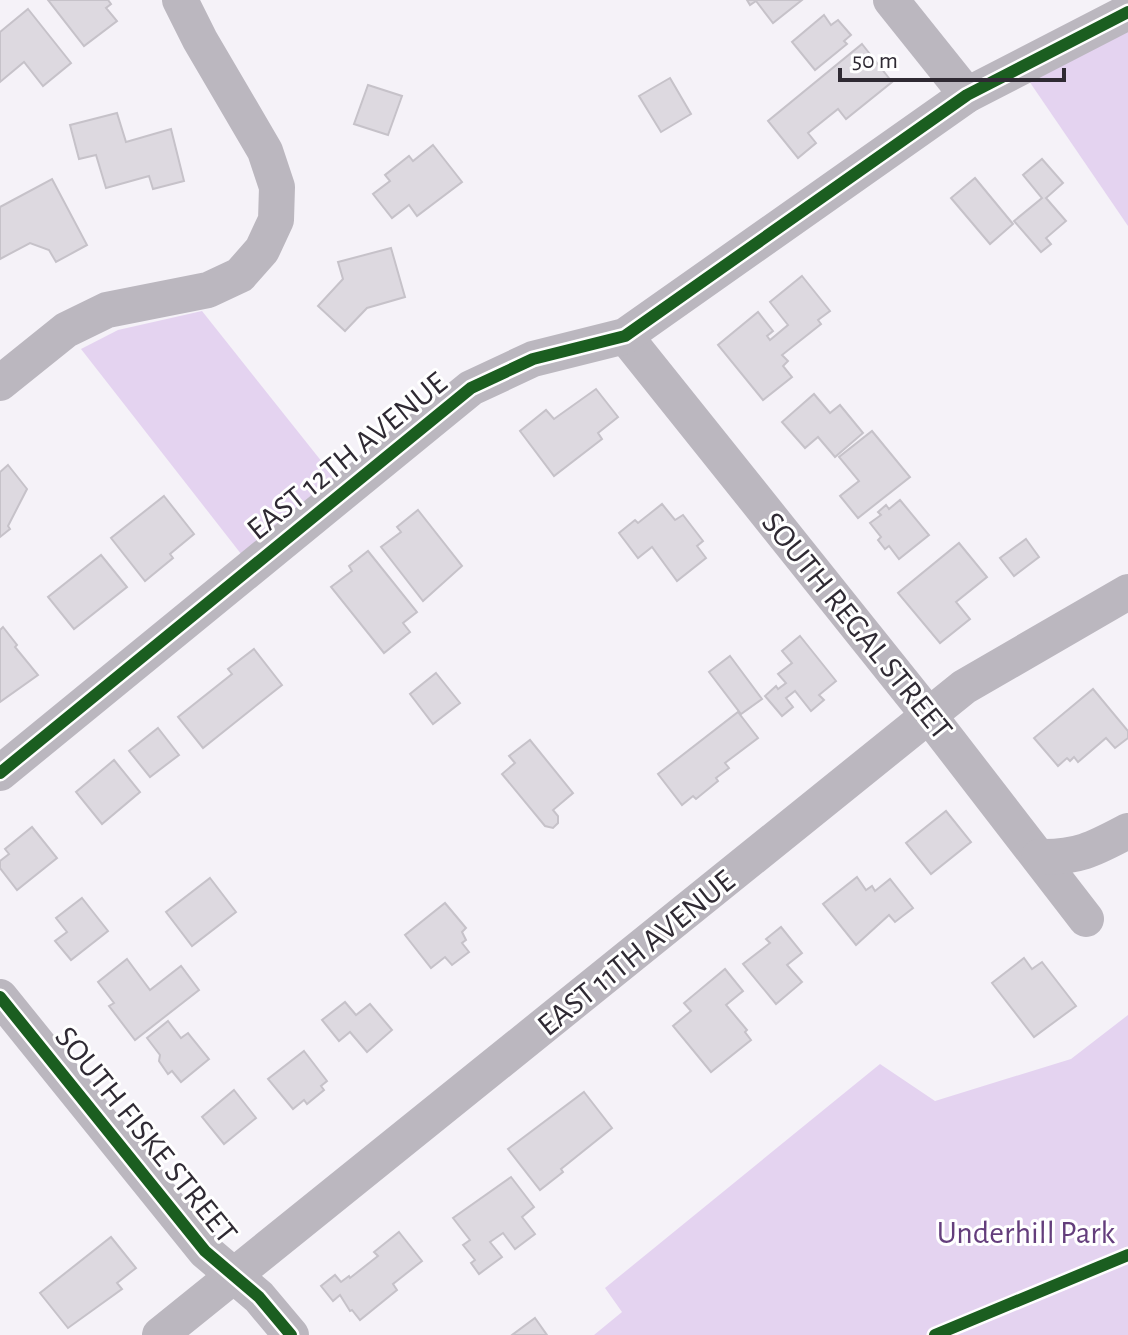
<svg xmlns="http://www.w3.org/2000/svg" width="1128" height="1335" viewBox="0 0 1128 1335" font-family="'Alegreya Sans',sans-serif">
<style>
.green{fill:#e4d3f0}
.building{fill:#ddd9e0;stroke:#c6c2c9;stroke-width:2}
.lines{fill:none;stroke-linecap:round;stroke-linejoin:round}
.minor{stroke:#bbb7bf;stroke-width:36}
.cycleway-casing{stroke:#fff;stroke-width:17}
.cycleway{stroke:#1b5e20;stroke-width:12}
.labels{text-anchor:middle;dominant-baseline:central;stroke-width:6;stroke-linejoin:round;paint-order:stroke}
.street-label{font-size:32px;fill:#2f2a33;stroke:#fff}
.park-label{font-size:32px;fill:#643e7c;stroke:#fff}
</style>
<rect width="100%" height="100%" fill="#f5f2f8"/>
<g class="green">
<polygon points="1128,29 1128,226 1029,81"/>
<polygon points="202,311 338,482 245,559 81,349 118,330"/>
<polygon points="1128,1015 1128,1335 594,1335 622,1312 605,1288 880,1064 935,1101 1071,1059"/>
</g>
<g class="building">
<polygon points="48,0 108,0 111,4 106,8 117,21 84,46"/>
<polygon points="747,0 802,0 773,23 756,1 750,5"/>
<polygon points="28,9 71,63 43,86 24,62 0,82 0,32"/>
<polygon points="824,15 831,25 838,20 851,35 844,41 847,44 815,70 792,42"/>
<polygon points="862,44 892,82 846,119 838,109 808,133 816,143 798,158 768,121"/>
<polygon points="670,78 691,114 661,132 639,96"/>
<polygon points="368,85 402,96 388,135 354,124"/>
<polygon points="117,113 126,142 171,129 184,181 153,189 149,176 106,188 96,155 79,159 70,125"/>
<polygon points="433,145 462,182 417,216 409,205 392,218 373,194 390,181 385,175 409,156 413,161"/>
<polygon points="1042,159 1063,183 1046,198 1066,221 1046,238 1051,244 1041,252 1014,221 1042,198 1023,175"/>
<polygon points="975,178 1013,224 990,244 951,198"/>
<polygon points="52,179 87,245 56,262 49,250 30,243 0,259 0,207"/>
<polygon points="391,248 405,297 367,308 345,331 318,306 343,279 338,262"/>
<polygon points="802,276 830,311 818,320 821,324 782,355 788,361 783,366 792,377 763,400 718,345 758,312 773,331 767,336 770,340 788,325 770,302"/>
<polygon points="596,389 618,417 598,433 602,439 554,476 520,431 546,410 554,419"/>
<polygon points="814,394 830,413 840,405 863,433 835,457 818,437 805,448 782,422"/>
<polygon points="872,431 910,477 858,518 840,496 859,481 839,457"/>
<polygon points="8,465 27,489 8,526 10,529 0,537 0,472"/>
<polygon points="164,496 194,534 170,554 173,558 145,581 111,538"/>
<polygon points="900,500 929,535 899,559 889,546 885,549 878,540 881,537 870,523 881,515 878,512 886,505 889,509"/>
<polygon points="662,504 675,520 683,515 703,541 697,546 706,558 677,581 652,547 638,558 619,533 635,520 638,523"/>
<polygon points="418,510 462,566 423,601 381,547 401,532 397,527"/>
<polygon points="1026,539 1039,557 1014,576 1000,558"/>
<polygon points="959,543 987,577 956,602 970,619 940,643 898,593"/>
<polygon points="368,551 417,612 403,623 410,632 384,653 331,587 352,571 349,566"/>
<polygon points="101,555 127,587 74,629 48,597"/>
<polygon points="3,627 17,645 15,647 38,675 0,702 0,630"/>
<polygon points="800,636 836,681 819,695 824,700 811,711 795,691 786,698 793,707 782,716 765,696 776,686 778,689 786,683 778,674 792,663 782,651"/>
<polygon points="254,649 282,685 203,748 178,717 232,674 228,669"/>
<polygon points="730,656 762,699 741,714 709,672"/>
<polygon points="436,673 460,703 433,724 410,694"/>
<polygon points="1093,689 1128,731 1128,738 1115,748 1106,738 1078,762 1074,757 1070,761 1067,758 1058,766 1034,738"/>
<polygon points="738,712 758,738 725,763 729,768 716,778 718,781 696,799 693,796 682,805 658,774"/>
<polygon points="158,728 179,755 150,777 129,751"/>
<polygon points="530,740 573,793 553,810 558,816 558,823 553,828 545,826 502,774 515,763 509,756"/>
<polygon points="114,760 140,792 102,824 76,792"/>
<polygon points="946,811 971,842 931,874 906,843"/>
<polygon points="32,827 57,858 17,890 0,868 0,861 9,854 5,849"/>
<polygon points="857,877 866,890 872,886 875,891 890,879 913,908 895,922 889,915 856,945 823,904"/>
<polygon points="210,878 236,912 192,946 166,912"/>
<polygon points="82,898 108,931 71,960 55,941 67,932 56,918"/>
<polygon points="445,903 466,928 462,932 466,940 462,943 469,952 452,965 445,957 431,968 405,935"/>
<polygon points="781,927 802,953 787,965 802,982 776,1004 743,964 770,943 766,939"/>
<polygon points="1024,958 1032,969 1042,962 1076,1006 1034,1037 992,983"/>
<polygon points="127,959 150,990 181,966 199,990 135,1040 109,1006 114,1003 98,982"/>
<polygon points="725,969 743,991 726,1005 747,1030 745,1032 751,1040 711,1072 673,1026 691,1011 684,1003"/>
<polygon points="345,1002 356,1015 370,1004 392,1030 367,1052 350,1032 339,1041 322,1020"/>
<polygon points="168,1021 181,1038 188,1033 209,1059 181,1082 172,1071 168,1074 159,1061 160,1055 147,1038"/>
<polygon points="304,1051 327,1081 321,1086 324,1090 307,1104 304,1100 293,1109 268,1079"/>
<polygon points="234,1090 256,1118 224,1144 202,1117"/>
<polygon points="584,1092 612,1128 561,1169 563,1172 540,1190 508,1149"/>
<polygon points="511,1177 534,1207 522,1217 535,1234 515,1249 503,1233 490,1242 502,1257 479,1274 471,1263 475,1260 463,1245 470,1240 453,1218"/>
<polygon points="399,1232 422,1261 393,1284 397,1290 360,1320 352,1310 350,1311 340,1295 333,1301 321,1286 335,1275 341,1282 349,1276 350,1278 378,1256 374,1252"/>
<polygon points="111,1237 136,1268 117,1283 122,1289 68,1328 40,1293"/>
<polygon points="535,1318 547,1335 512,1335"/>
</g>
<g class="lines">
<g class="minor">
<polyline points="891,0 967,95"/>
<polyline points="625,336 930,717 1086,919"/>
<polyline points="0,383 66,330 107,310 208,290 240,275 262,250 276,220 277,187 265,151 200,40 180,0"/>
<polyline points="0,773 471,388 533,359 625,336 967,95 1128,12"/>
<path d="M 1039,857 C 1078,858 1094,849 1128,831"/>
<polyline points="0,997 205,1251 259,1297 291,1335"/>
<polyline points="160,1335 964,687 1128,592"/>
</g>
<defs>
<g id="cycleway">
<polyline points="0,773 471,388 533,359 625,336 967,95 1128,12"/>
<polyline points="0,997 205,1251 259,1297 291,1335"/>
<polyline points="935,1335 1128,1255"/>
</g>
</defs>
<use href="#cycleway" class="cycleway-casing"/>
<use href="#cycleway" class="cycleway"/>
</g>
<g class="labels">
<g class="street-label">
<text transform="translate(347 456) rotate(-39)">EAST 12TH AVENUE</text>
<text transform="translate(857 626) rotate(51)">SOUTH REGAL STREET</text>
<text transform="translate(636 953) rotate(-39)">EAST 11TH AVENUE</text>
<text transform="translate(146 1135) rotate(51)">SOUTH FISKE STREET</text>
</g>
<g class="park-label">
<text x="1026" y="1233">Underhill Park</text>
</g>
</g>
<path d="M840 68v12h224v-12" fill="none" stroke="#2f2a33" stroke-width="4"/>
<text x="852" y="68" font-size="24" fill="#2f2a33" stroke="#ffffff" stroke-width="6" paint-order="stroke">50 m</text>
</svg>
